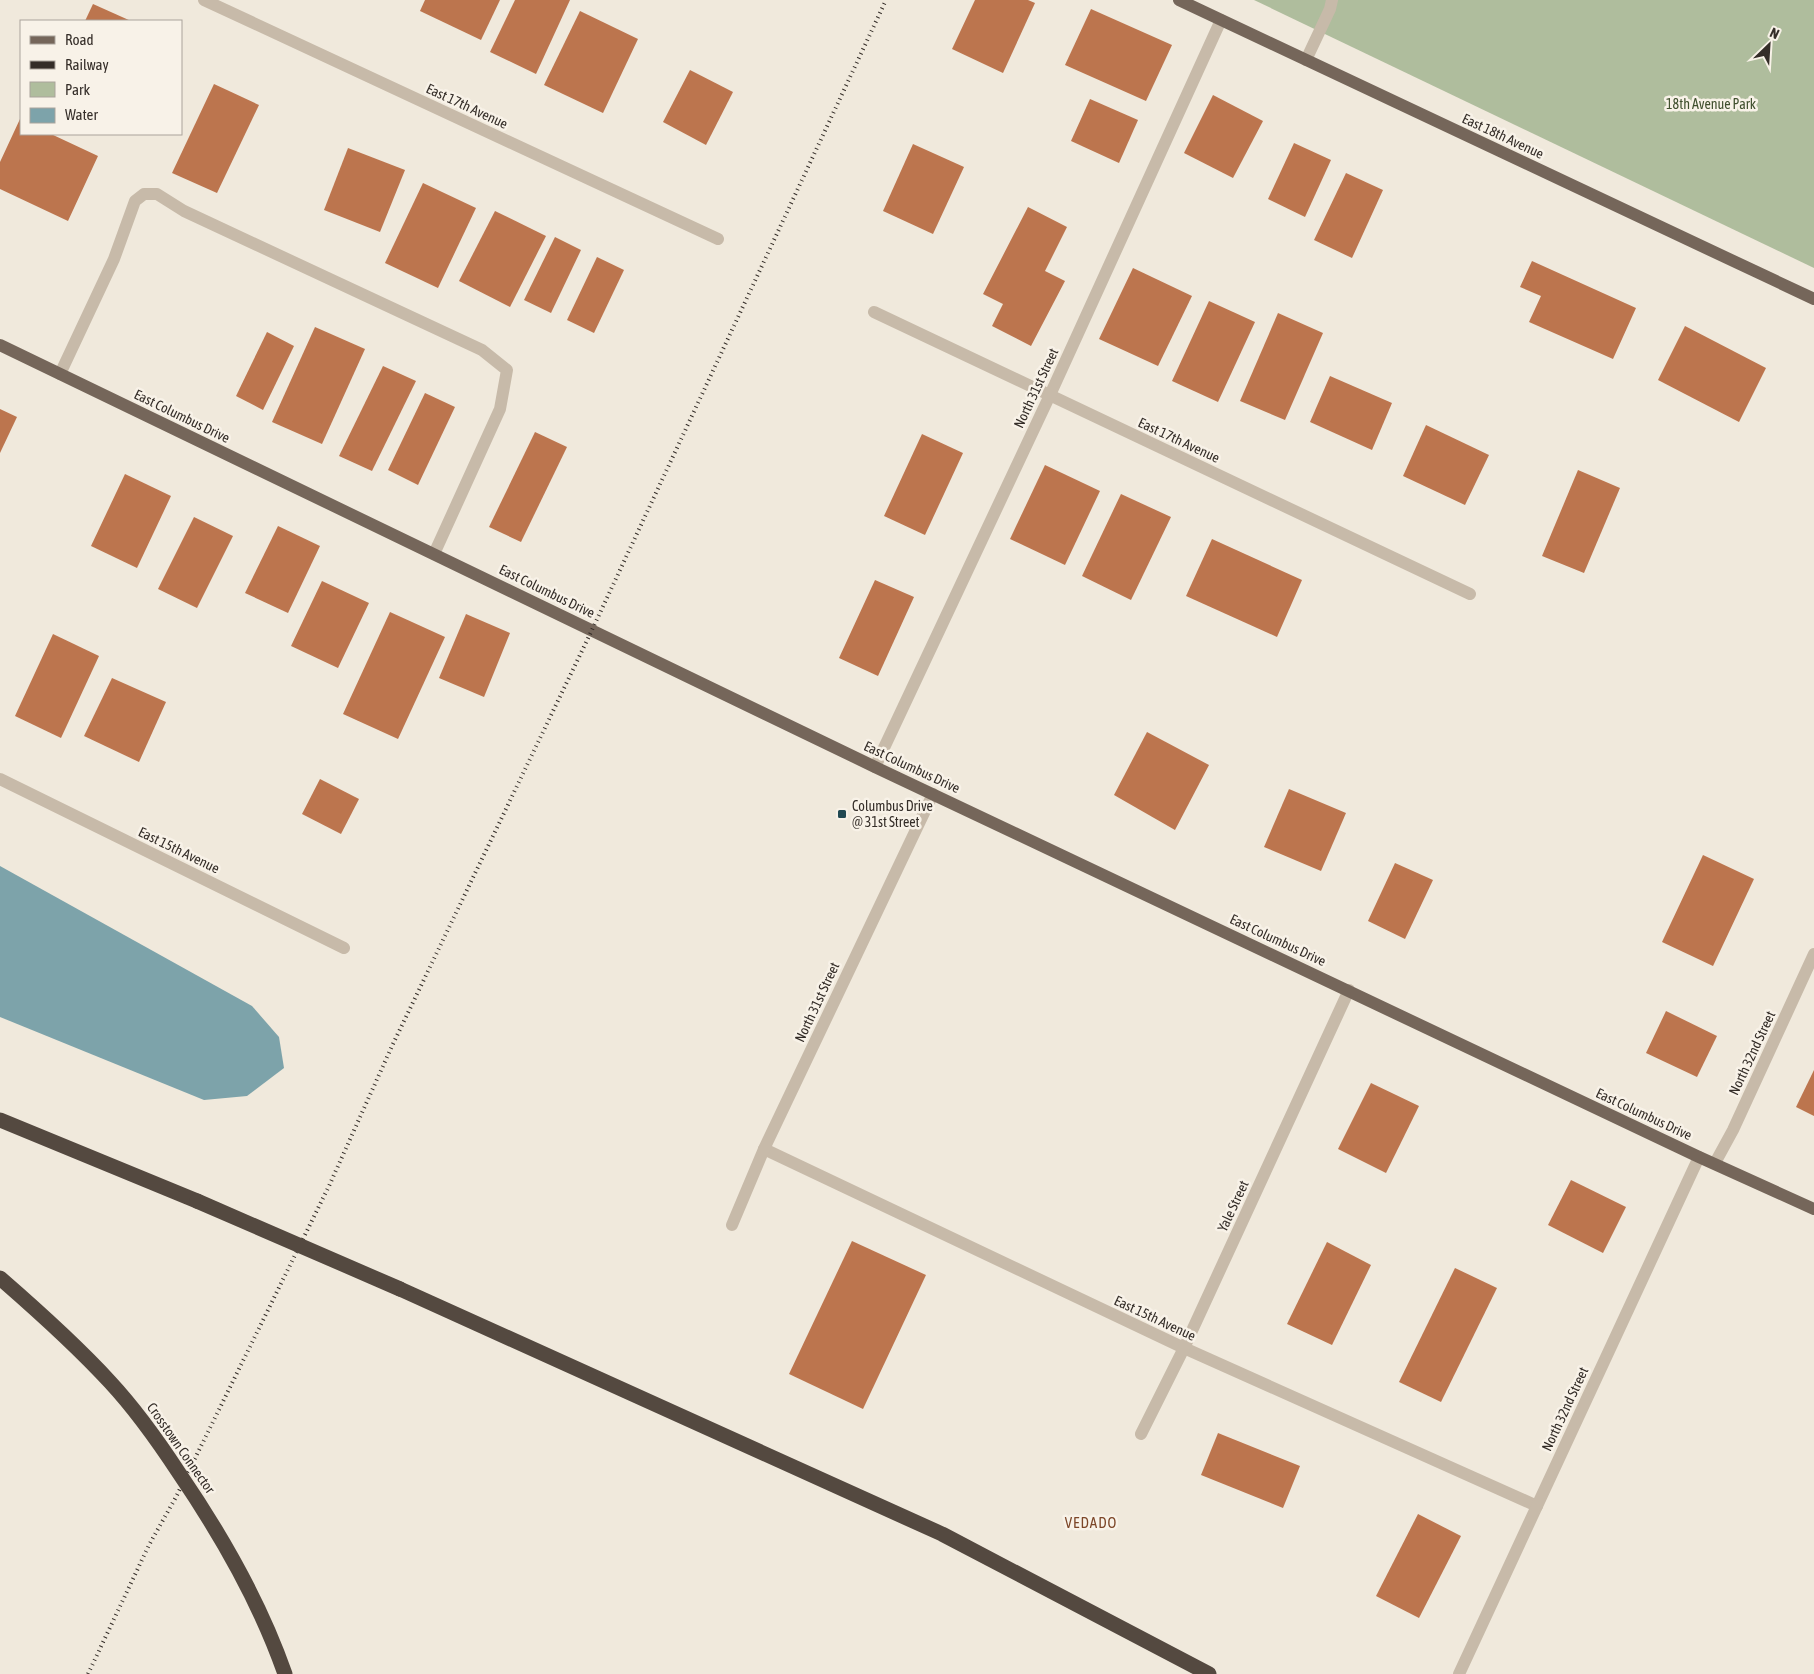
<svg xmlns="http://www.w3.org/2000/svg" width="1814" height="1674" viewBox="0 0 1814 1674" font-family="'Asap Condensed',sans-serif">
<style>
.green{fill:#afbd9d}
.water{fill:#7da3aa}
.building{fill:#bc754e}
.lines{fill:none;stroke-linecap:round;stroke-linejoin:round}
.minor{stroke:#c7baa9;stroke-width:12}
.major{stroke:#75665a;stroke-width:12}
.highway{stroke:#544940;stroke-width:15}
.rail{stroke:#342d28;stroke-width:4;stroke-dasharray:1 4;stroke-linecap:butt}
.highway-bridge{stroke:#544940;stroke-width:15}
.poi-dot{fill:#214952;stroke:#f8f2e8;stroke-width:2}
.labels{text-anchor:middle;dominant-baseline:central;stroke-width:5;stroke-linejoin:round;paint-order:stroke}
.park-label{font-size:14px;fill:#40502e;stroke:#f8f2e8}
.street-label{font-size:14px;fill:#342d28;stroke:#f8f2e8}
.poi-label{font-size:14px;fill:#342d28;stroke:#f8f2e8;text-anchor:start}
.neighbourhood-label{font-size:15px;letter-spacing:1px;fill:#7c4628;stroke:#f8f2e8}
</style>
<rect width="100%" height="100%" fill="#f0e9dc"/>
<polygon class="green" points="1254,0 1814,0 1814,268"/>
<polygon class="water" points="0,866 252,1006 279,1037 284,1068 247,1096 204,1100 0,1017"/>
<g class="building">
<polygon points="425,0 500,0 481,40 420,11"/>
<polygon points="515,0 570,0 536,74 490,52"/>
<polygon points="975,0 1028,0 1035,3 1003,73 952,49"/>
<polygon points="93,4 131,21 85,21"/>
<polygon points="1091,9 1172,45 1146,101 1065,65"/>
<polygon points="580,11 638,39 603,113 544,85"/>
<polygon points="690,70 733,92 706,145 663,122"/>
<polygon points="214,84 259,105 217,193 172,173"/>
<polygon points="1213,95 1263,121 1233,178 1184,153"/>
<polygon points="1090,99 1138,120 1119,163 1071,141"/>
<polygon points="20,119 21,120 21,134 51,134 98,156 68,221 0,189 0,162"/>
<polygon points="1294,143 1331,160 1305,217 1268,199"/>
<polygon points="913,144 964,167 933,234 883,211"/>
<polygon points="348,148 405,170 380,232 324,210"/>
<polygon points="1346,173 1383,190 1352,258 1314,240"/>
<polygon points="423,183 476,208 438,288 385,263"/>
<polygon points="1028,207 1067,227 1045,271 1065,281 1031,346 992,326 1003,304 983,294"/>
<polygon points="495,211 546,236 510,307 459,281"/>
<polygon points="555,237 581,250 551,313 524,300"/>
<polygon points="597,257 624,270 594,333 567,320"/>
<polygon points="1532,261 1636,308 1613,359 1529,322 1541,296 1520,287"/>
<polygon points="1133,268 1192,296 1158,366 1099,339"/>
<polygon points="1209,301 1255,322 1218,402 1172,381"/>
<polygon points="1278,313 1323,333 1285,420 1240,401"/>
<polygon points="1685,326 1766,368 1739,422 1658,380"/>
<polygon points="315,327 365,349 322,444 272,422"/>
<polygon points="267,332 294,346 263,410 236,396"/>
<polygon points="383,366 416,381 372,471 339,456"/>
<polygon points="1330,376 1392,403 1372,450 1310,422"/>
<polygon points="425,393 455,407 418,485 388,470"/>
<polygon points="0,409 17,417 0,453"/>
<polygon points="1426,425 1489,455 1465,505 1403,476"/>
<polygon points="535,432 567,447 521,542 489,527"/>
<polygon points="922,434 963,453 925,535 884,516"/>
<polygon points="1045,465 1100,491 1065,565 1010,539"/>
<polygon points="1578,470 1620,488 1584,573 1542,556"/>
<polygon points="125,474 171,496 137,568 91,546"/>
<polygon points="1121,494 1171,517 1131,600 1082,576"/>
<polygon points="194,517 233,536 197,608 158,589"/>
<polygon points="278,526 320,546 288,613 245,593"/>
<polygon points="1212,539 1302,580 1277,637 1186,596"/>
<polygon points="875,580 914,597 878,676 839,658"/>
<polygon points="322,581 369,603 338,668 291,646"/>
<polygon points="390,612 445,637 398,739 343,714"/>
<polygon points="466,614 510,633 484,697 439,678"/>
<polygon points="53,634 99,656 61,738 15,716"/>
<polygon points="112,678 166,702 139,762 84,736"/>
<polygon points="1147,732 1209,765 1175,830 1114,795"/>
<polygon points="320,779 359,799 341,834 302,814"/>
<polygon points="1289,789 1346,813 1321,871 1264,847"/>
<polygon points="1703,855 1754,879 1713,966 1662,942"/>
<polygon points="1395,863 1433,880 1405,939 1368,921"/>
<polygon points="1666,1011 1717,1036 1697,1077 1646,1053"/>
<polygon points="1814,1070 1814,1116 1796,1107"/>
<polygon points="1371,1083 1419,1106 1386,1173 1338,1149"/>
<polygon points="1571,1180 1626,1207 1603,1253 1548,1225"/>
<polygon points="852,1241 926,1275 863,1409 789,1374"/>
<polygon points="1327,1242 1371,1265 1332,1345 1287,1324"/>
<polygon points="1455,1268 1497,1288 1441,1402 1399,1382"/>
<polygon points="1218,1433 1300,1466 1283,1508 1201,1475"/>
<polygon points="1418,1514 1461,1536 1419,1618 1376,1596"/>
</g>
<g class="lines">
<g class="minor">
<polyline points="204,0 718,239"/>
<polyline points="1306,60 1330,9 1332,0"/>
<polyline points="874,312 1470,594"/>
<polyline points="60,374 114,259 135,201 144,194 157,194 184,211 482,350 507,370 500,409 434,554"/>
<polyline points="875,767 1050,395 1221,20"/>
<polyline points="0,779 344,948"/>
<polyline points="764,1149 1184,1348 1537,1506"/>
<polyline points="1715,1163 1733,1130 1814,954"/>
<polyline points="732,1225 764,1149 933,794"/>
<polyline points="1141,1434 1184,1348 1349,990"/>
<polyline points="1459,1674 1699,1157"/>
</g>
<g class="major">
<polyline points="1179,0 1814,299"/>
<polyline points="0,345 875,767 1699,1157 1814,1209"/>
</g>
<g class="highway">
<polyline points="0,1120 197,1201"/>
<polyline points="400,1289 942,1534 1209,1674"/>
</g>
<polyline class="rail" points="88,1674 149,1545 176,1497 329,1186 392,1046 592,630 886,0"/>
<g class="highway-bridge">
<polyline points="197,1201 400,1289"/>
<path d="M 0,1278 C 38,1311 76,1345 110,1382 C 136,1410 158,1441 179,1473 C 222,1536 260,1602 285,1674"/>
</g>
</g>
<rect class="poi-dot" x="837" y="809" width="10" height="10" rx="2.5"/>
<g class="labels">
<g class="park-label">
<text x="1711" y="104">18th Avenue Park</text>
</g>
<g class="street-label">
<text transform="translate(467 106) rotate(25)">East 17th Avenue</text>
<text transform="translate(1503 136) rotate(25)">East 18th Avenue</text>
<text transform="translate(1036 388) rotate(-65)">North 31st Street</text>
<text transform="translate(182 416) rotate(26)">East Columbus Drive</text>
<text transform="translate(1179 440) rotate(25)">East 17th Avenue</text>
<text transform="translate(547 591) rotate(26)">East Columbus Drive</text>
<text transform="translate(912 767) rotate(25)">East Columbus Drive</text>
<text transform="translate(179 850) rotate(26)">East 15th Avenue</text>
<text transform="translate(1278 940) rotate(25)">East Columbus Drive</text>
<text transform="translate(817 1002) rotate(-65)">North 31st Street</text>
<text transform="translate(1752 1053) rotate(-65)">North 32nd Street</text>
<text transform="translate(1644 1114) rotate(25)">East Columbus Drive</text>
<text transform="translate(1233 1206) rotate(-65)">Yale Street</text>
<text transform="translate(1155 1318) rotate(25)">East 15th Avenue</text>
<text transform="translate(1565 1409) rotate(-65)">North 32nd Street</text>
<text transform="translate(181 1448) rotate(55)">Crosstown Connector</text>
</g>
<g class="poi-label">
<text x="852" y="806">Columbus Drive<tspan x="852" dy="16">@ 31st Street</tspan></text>
</g>
<g class="neighbourhood-label">
<text x="1091" y="1522">VEDADO</text>
</g>
</g>
<rect x="20" y="20" width="162" height="115" fill="#f8f2e8" stroke="#aaa39b"/>
<rect x="30" y="36" width="25" height="8" fill="#75665a" stroke="#aaa39b"/>
<text x="65" y="45" font-size="15" fill="#342d28">Road</text>
<rect x="30" y="61" width="25" height="8" fill="#342d28" stroke="#aaa39b"/>
<text x="65" y="70" font-size="15" fill="#342d28">Railway</text>
<rect x="30" y="82" width="25" height="15" fill="#afbd9d" stroke="#aaa39b"/>
<text x="65" y="95" font-size="15" fill="#342d28">Park</text>
<rect x="30" y="108" width="25" height="15" fill="#7da3aa" stroke="#aaa39b"/>
<text x="65" y="120" font-size="15" fill="#342d28">Water</text>
<g transform="translate(1769 45) rotate(25)" stroke="#f8f2e8" stroke-width="4" paint-order="stroke">
<path d="M0-4L9 19L0 12L-9 19Z" fill="#342d28"/>
<text y="-8" font-size="14" font-weight="bold" text-anchor="middle" fill="#342d28">N</text>
</g>
</svg>
